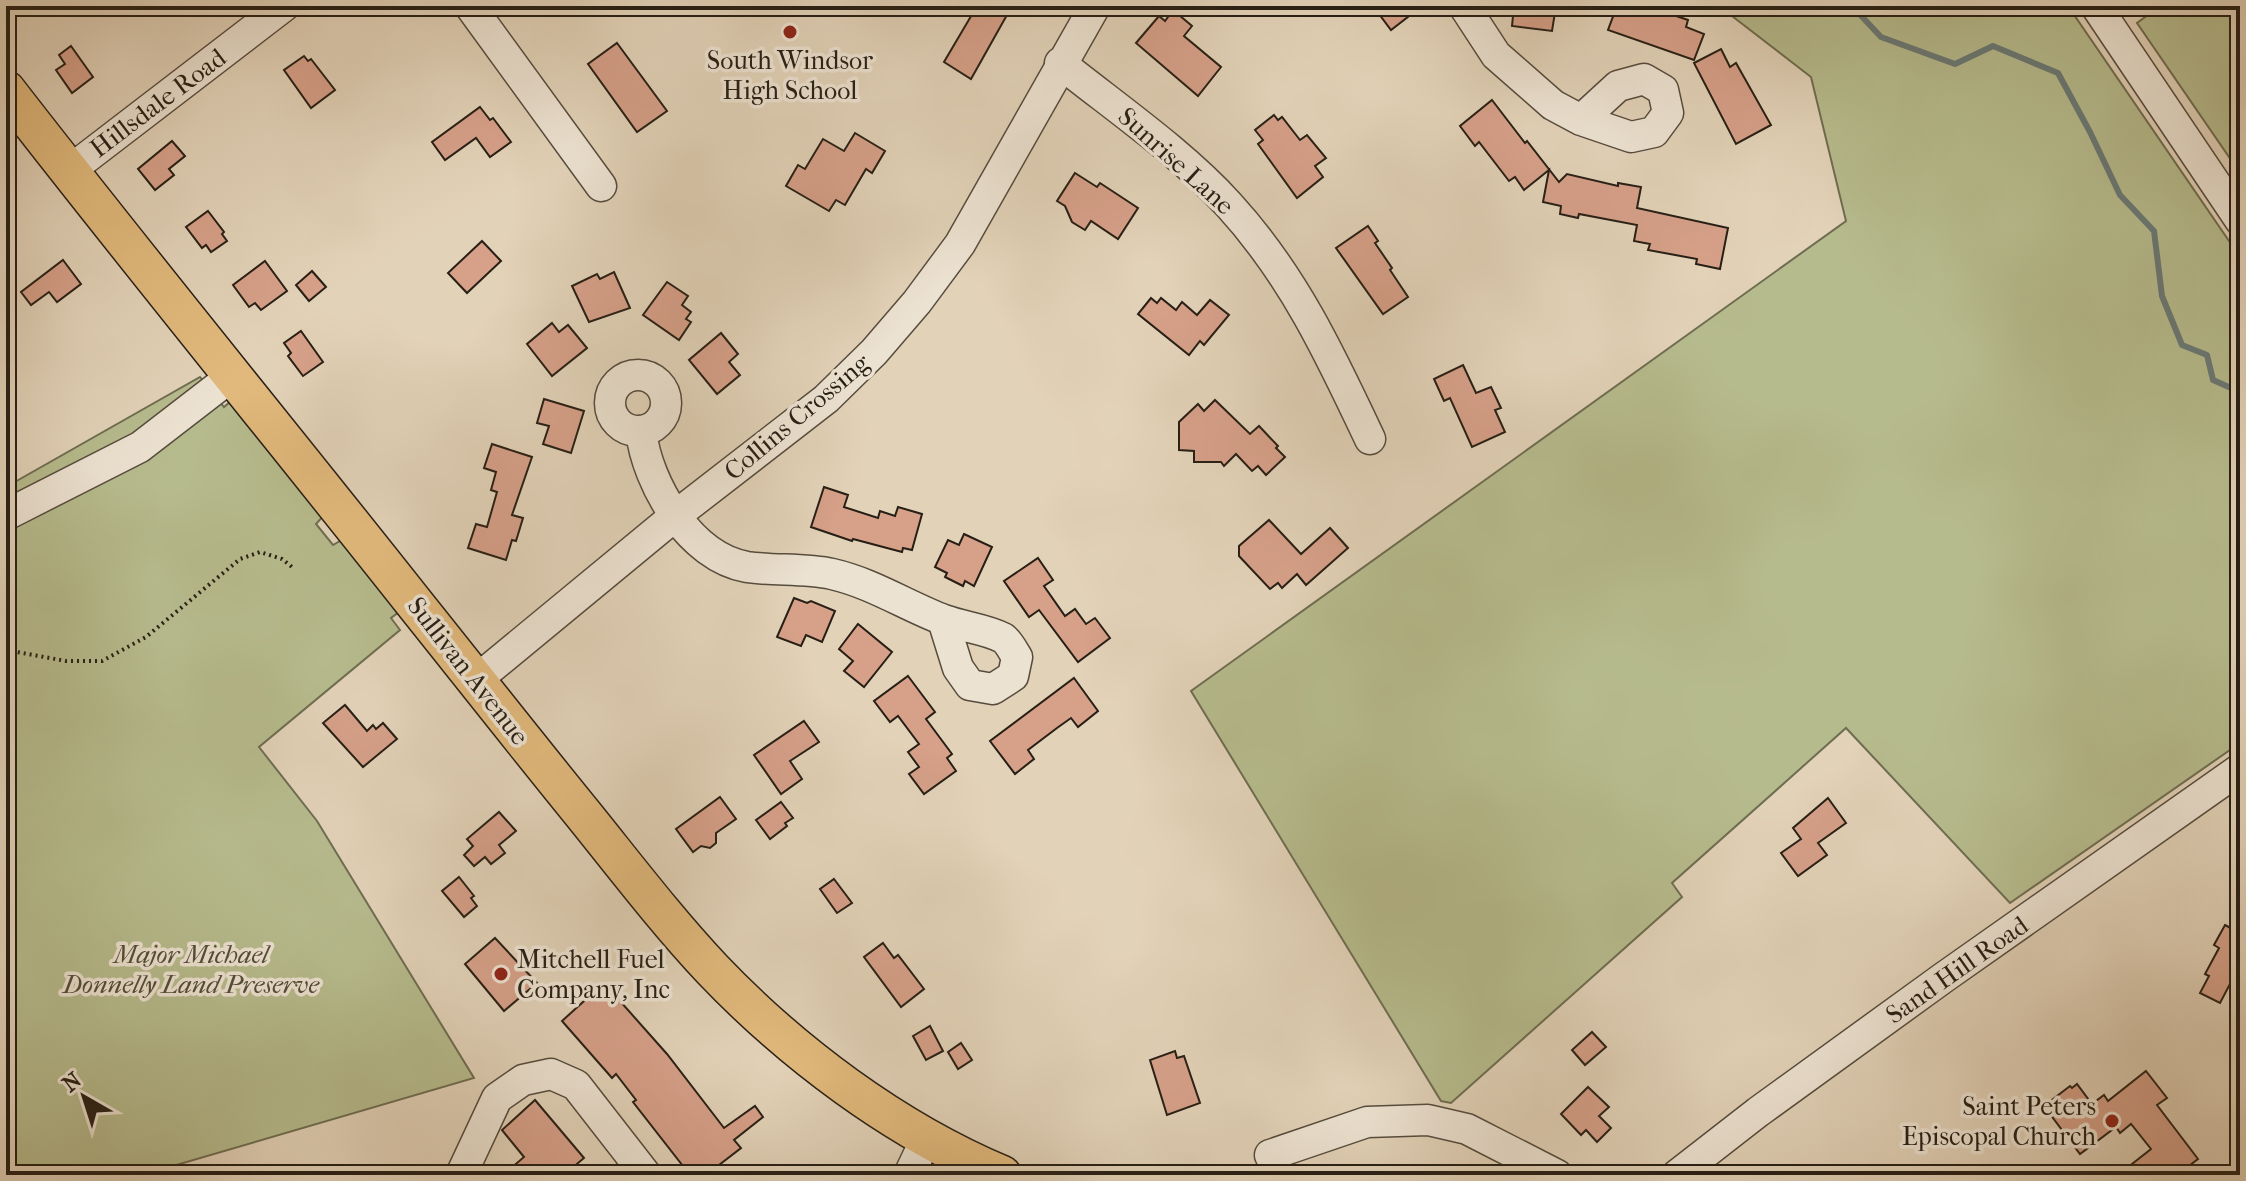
<svg xmlns="http://www.w3.org/2000/svg" width="2246" height="1181" viewBox="0 0 2246 1181" font-family="'IM FELL French Canon',serif">
<style>
.green{fill:#b6bb8d;stroke:#6e6d51;stroke-width:2}
.lines{fill:none;stroke-linecap:round;stroke-linejoin:round}
.stream{stroke:#6a7a76;stroke-width:6}
.building{fill:#d6a089;stroke:#271f15;stroke-width:2}
.minor-casing{stroke:#564c3e;stroke-width:33}
.major-casing{stroke:#271f15;stroke-width:41}
.path{stroke:#271f15;stroke-width:4;stroke-dasharray:2 4;stroke-linecap:butt}
.minor{stroke:#ece2d1;stroke-width:30}
.major{stroke:#e1b97c;stroke-width:38}
.poi-dot{fill:#8f2418;stroke:#ece2d1;stroke-width:3}
.labels{text-anchor:middle;dominant-baseline:central;stroke-width:7;stroke-linejoin:round;paint-order:stroke}
.poi-label{font-size:26px;fill:#271f15;stroke:#ece2d1}
.street-label{font-size:26px;fill:#271f15;stroke:#ece2d1}
.park-label{font-size:26px;font-style:italic;fill:#524e39;stroke:#ece2d1}
</style>
<rect width="100%" height="100%" fill="#e2d2b8"/>
<filter id="stains"><feTurbulence type="fractalNoise" baseFrequency=".0025" numOctaves="4"/><feColorMatrix values="0 0 0 0 .2 0 0 0 0 .09 0 0 0 0 .02 0 0 0 .5 -.17"/></filter>
<radialGradient id="worn" r=".72"><stop offset=".6" stop-color="#630" stop-opacity="0"/><stop offset="1" stop-color="#630" stop-opacity=".3"/></radialGradient>
<g class="green">
<polygon points="1719,6 2068,6 2240,257 2240,743 2010,903 1846,728 1672,883 1682,897 1451,1103 1441,1101 1191,691 1846,221 1811,77"/>
<polygon points="2160,6 2240,6 2240,173 2137,23"/>
<polygon points="200,377 224,407 231,401 325,514 316,524 333,545 345,538 399,612 391,618 400,630 259,747 317,821 474,1078 142,1175 6,1175 6,487"/>
</g>
<g class="lines">
<polyline class="stream" points="1852,6 1881,37 1955,64 1993,46 2058,73 2090,132 2120,195 2154,231 2162,296 2182,345 2207,355 2213,380 2240,392"/>
</g>
<g class="building">
<polygon points="977,6 1012,6 971,79 944,62"/>
<polygon points="1373,6 1422,6 1391,30"/>
<polygon points="1514,6 1556,6 1552,31 1512,26"/>
<polygon points="1617,6 1647,6 1688,20 1686,27 1704,34 1694,60 1608,30"/>
<polygon points="1173,10 1192,26 1184,36 1221,67 1198,96 1136,43 1159,16 1165,21"/>
<polygon points="617,43 667,111 637,132 588,64"/>
<polygon points="71,46 93,77 72,93 56,70 65,64 59,55"/>
<polygon points="1721,49 1730,67 1736,63 1771,125 1736,144 1694,63"/>
<polygon points="304,56 308,61 311,59 335,90 311,108 284,70"/>
<polygon points="1492,100 1525,143 1527,141 1559,182 1567,174 1618,186 1618,183 1641,187 1637,208 1728,228 1720,269 1696,264 1697,259 1648,250 1650,244 1634,241 1637,225 1579,214 1578,218 1560,214 1561,206 1543,202 1549,170 1524,190 1515,177 1509,181 1479,142 1475,146 1460,126"/>
<polygon points="480,107 490,120 493,118 511,142 490,157 476,138 445,160 432,142"/>
<polygon points="1274,115 1278,120 1282,117 1300,140 1307,135 1326,158 1315,166 1323,177 1297,198 1258,144 1263,140 1255,130"/>
<polygon points="855,133 885,151 872,173 866,169 845,205 836,200 829,211 786,186 798,165 805,169 823,139 844,151"/>
<polygon points="172,141 185,156 169,169 174,175 155,190 138,169"/>
<polygon points="1075,173 1097,187 1100,183 1138,208 1118,239 1091,221 1085,230 1072,222 1065,206 1057,201"/>
<polygon points="208,211 224,232 222,234 227,241 211,252 206,245 202,248 186,227"/>
<polygon points="1368,226 1378,241 1375,243 1392,268 1390,270 1408,297 1383,314 1336,248"/>
<polygon points="482,241 501,261 467,293 448,273"/>
<polygon points="63,260 81,284 57,302 49,292 31,305 21,292"/>
<polygon points="265,261 287,291 261,310 255,303 249,307 233,285"/>
<polygon points="312,271 326,287 309,301 296,285"/>
<polygon points="614,272 630,308 589,322 572,286 597,274 600,279"/>
<polygon points="667,282 688,296 682,305 691,312 686,319 691,322 679,340 643,315"/>
<polygon points="1151,298 1157,303 1161,298 1176,310 1182,302 1197,315 1210,300 1229,315 1204,345 1200,341 1189,355 1138,314"/>
<polygon points="552,323 559,332 568,325 587,348 552,376 527,344"/>
<polygon points="301,331 323,362 303,376 288,356 291,353 284,343"/>
<polygon points="721,333 738,354 729,362 740,375 717,394 689,360"/>
<polygon points="1463,365 1476,393 1491,387 1501,408 1495,410 1505,432 1472,447 1450,398 1444,401 1434,379"/>
<polygon points="544,399 584,411 571,453 543,444 549,426 537,423"/>
<polygon points="1215,400 1250,434 1259,426 1278,446 1276,448 1285,457 1266,475 1258,466 1252,471 1236,454 1224,466 1221,462 1194,462 1194,451 1179,450 1179,422 1198,404 1204,411"/>
<polygon points="492,444 532,457 512,515 523,518 516,541 512,540 506,560 468,548 476,524 487,527 497,492 491,490 496,472 484,468"/>
<polygon points="824,487 848,495 844,507 878,518 880,511 895,516 898,507 922,514 912,550 903,548 902,552 853,539 852,541 811,527"/>
<polygon points="1269,520 1301,554 1330,528 1348,548 1306,585 1297,574 1282,588 1278,583 1270,589 1239,556 1239,546"/>
<polygon points="964,534 992,547 974,586 965,581 963,586 945,577 947,573 935,567 948,540 959,545"/>
<polygon points="1038,558 1053,580 1044,586 1065,616 1075,609 1086,624 1095,618 1110,638 1078,662 1039,610 1029,617 1004,581"/>
<polygon points="794,598 807,603 811,601 835,611 822,642 806,635 801,646 777,637"/>
<polygon points="858,624 892,652 864,687 844,671 853,661 839,649"/>
<polygon points="908,676 935,712 926,719 952,754 947,758 956,771 924,794 909,774 919,767 908,752 919,744 898,716 890,722 874,701"/>
<polygon points="1074,678 1098,711 1078,727 1071,718 1057,728 1028,750 1034,759 1015,774 990,741"/>
<polygon points="345,705 367,731 373,725 376,729 383,723 397,739 363,767 323,723"/>
<polygon points="804,721 819,742 790,761 802,779 781,794 754,755"/>
<polygon points="720,797 736,819 716,833 716,843 710,848 701,846 693,852 676,829"/>
<polygon points="1828,798 1846,823 1818,843 1827,855 1798,876 1781,853 1801,839 1793,828"/>
<polygon points="781,802 793,818 785,823 787,826 770,839 756,820"/>
<polygon points="499,812 516,831 499,845 505,853 491,864 485,857 474,866 464,855 473,846 467,839"/>
<polygon points="459,877 474,896 471,898 477,906 464,917 442,891"/>
<polygon points="834,879 852,903 837,913 820,889"/>
<polygon points="2225,925 2240,933 2240,965 2220,1003 2200,993 2209,976 2205,974 2219,948 2214,945"/>
<polygon points="495,938 537,983 504,1011 465,964"/>
<polygon points="883,943 894,958 898,955 924,989 901,1007 864,957"/>
<polygon points="604,983 667,1054 724,1128 755,1106 763,1117 734,1140 741,1148 706,1175 690,1175 633,1102 636,1100 616,1074 612,1078 562,1021"/>
<polygon points="930,1026 943,1051 926,1060 913,1036"/>
<polygon points="1592,1032 1606,1047 1585,1065 1572,1050"/>
<polygon points="961,1043 972,1060 958,1069 948,1052"/>
<polygon points="1175,1051 1177,1058 1184,1056 1200,1103 1167,1115 1150,1060"/>
<polygon points="2146,1071 2167,1098 2157,1105 2198,1159 2177,1175 2118,1175 2151,1149 2131,1124 2120,1133 2116,1127 2080,1154 2044,1106 2070,1086 2072,1088 2077,1084 2092,1104 2104,1095 2108,1101"/>
<polygon points="1588,1087 1609,1107 1599,1116 1611,1128 1597,1142 1586,1130 1581,1135 1561,1114"/>
<polygon points="535,1100 584,1158 564,1175 503,1175 524,1157 502,1130"/>
</g>
<g class="lines">
<defs>
<g id="minor">
<polyline points="470,6 601,186"/>
<polyline points="1464,6 1496,55 1553,105 1581,120 1631,137 1654,132 1668,113 1663,90 1644,79 1618,86 1581,120"/>
<polyline points="2096,6 2240,220"/>
<path d="M 1060,63 C 1115,107 1182,153 1229,205 C 1293,275 1330,354 1370,439"/>
<polyline points="69,171 284,6"/>
<circle cx="638" cy="403" r="28"/>
<path d="M 641,431 C 647,484 690,557 747,567 C 775,571 805,568 832,574 C 872,583 907,606 944,620 C 963,627 986,629 1003,638 C 1009,642 1013,651 1017,657 L 1013,676 L 993,689 L 970,685 L 958,668 L 943,620"/>
<polyline points="6,515 140,447 232,376"/>
<polyline points="475,681 675,516 826,399 874,352 917,302 960,244 1095,6"/>
<polyline points="461,1175 497,1098 523,1080 551,1074 576,1085 646,1175"/>
<polyline points="909,1175 926,1139"/>
<polyline points="1279,1175 1270,1155 1367,1122 1428,1120 1467,1129 1557,1175"/>
<polyline points="1677,1175 1758,1112 1943,978 2240,769"/>
</g>
<path id="major" d="M 6,90 C 140,263 279,432 415,604 C 471,674 526,744 583,814 C 625,866 666,920 712,969 C 792,1053 895,1130 1002,1175"/>
</defs>
<use href="#minor" class="minor-casing"/>
<use href="#major" class="major-casing"/>
<polyline class="path" points="6,650 66,661 102,661 146,637 240,559 260,552 282,559 292,567"/>
<use href="#minor" class="minor"/>
<use href="#major" class="major"/>
</g>
<g class="poi-dot">
<circle cx="790" cy="32" r="8"/>
<circle cx="501" cy="974" r="8"/>
<circle cx="2112" cy="1121" r="8"/>
</g>
<g class="labels">
<g class="poi-label">
<text x="790" y="60">South Windsor<tspan x="790" dy="30">High School</tspan></text>
<text x="517" y="959" text-anchor="start">Mitchell Fuel<tspan x="517" dy="30">Company, Inc</tspan></text>
<text x="2096" y="1106" text-anchor="end">Saint Peters<tspan x="2096" dy="30">Episcopal Church</tspan></text>
</g>
<g class="street-label">
<text transform="translate(158 103) rotate(-37)">Hillsdale Road</text>
<text transform="translate(1176 161) rotate(42)">Sunrise Lane</text>
<text transform="translate(797 417) rotate(-40)">Collins Crossing</text>
<text transform="translate(468 671) rotate(52)">Sullivan Avenue</text>
<text transform="translate(1957 970) rotate(-35)">Sand Hill Road</text>
</g>
<g class="park-label">
<text x="191" y="954">Major Michael<tspan x="191" dy="30">Donnelly Land Preserve</tspan></text>
</g>
</g>
<rect width="2246" height="1181" fill="none" stroke="#e2d2b8" stroke-width="32"/>
<rect x="8" y="8" width="2230" height="1165" fill="none" stroke="#271f15" stroke-width="4"/>
<rect x="16" y="16" width="2214" height="1149" fill="none" stroke="#271f15" stroke-width="2"/>
<g transform="translate(84 1097) rotate(321)" stroke="#ece2d1" stroke-width="6" paint-order="stroke">
<path d="M0-6L14 30L0 20L-14 30Z" fill="#271f15"/>
<text y="-12" font-size="22" font-weight="bold" text-anchor="middle" fill="#271f15">N</text>
</g>
<rect width="100%" height="100%" filter="url(#stains)"/>
<rect width="100%" height="100%" fill="url(#worn)"/>
</svg>
